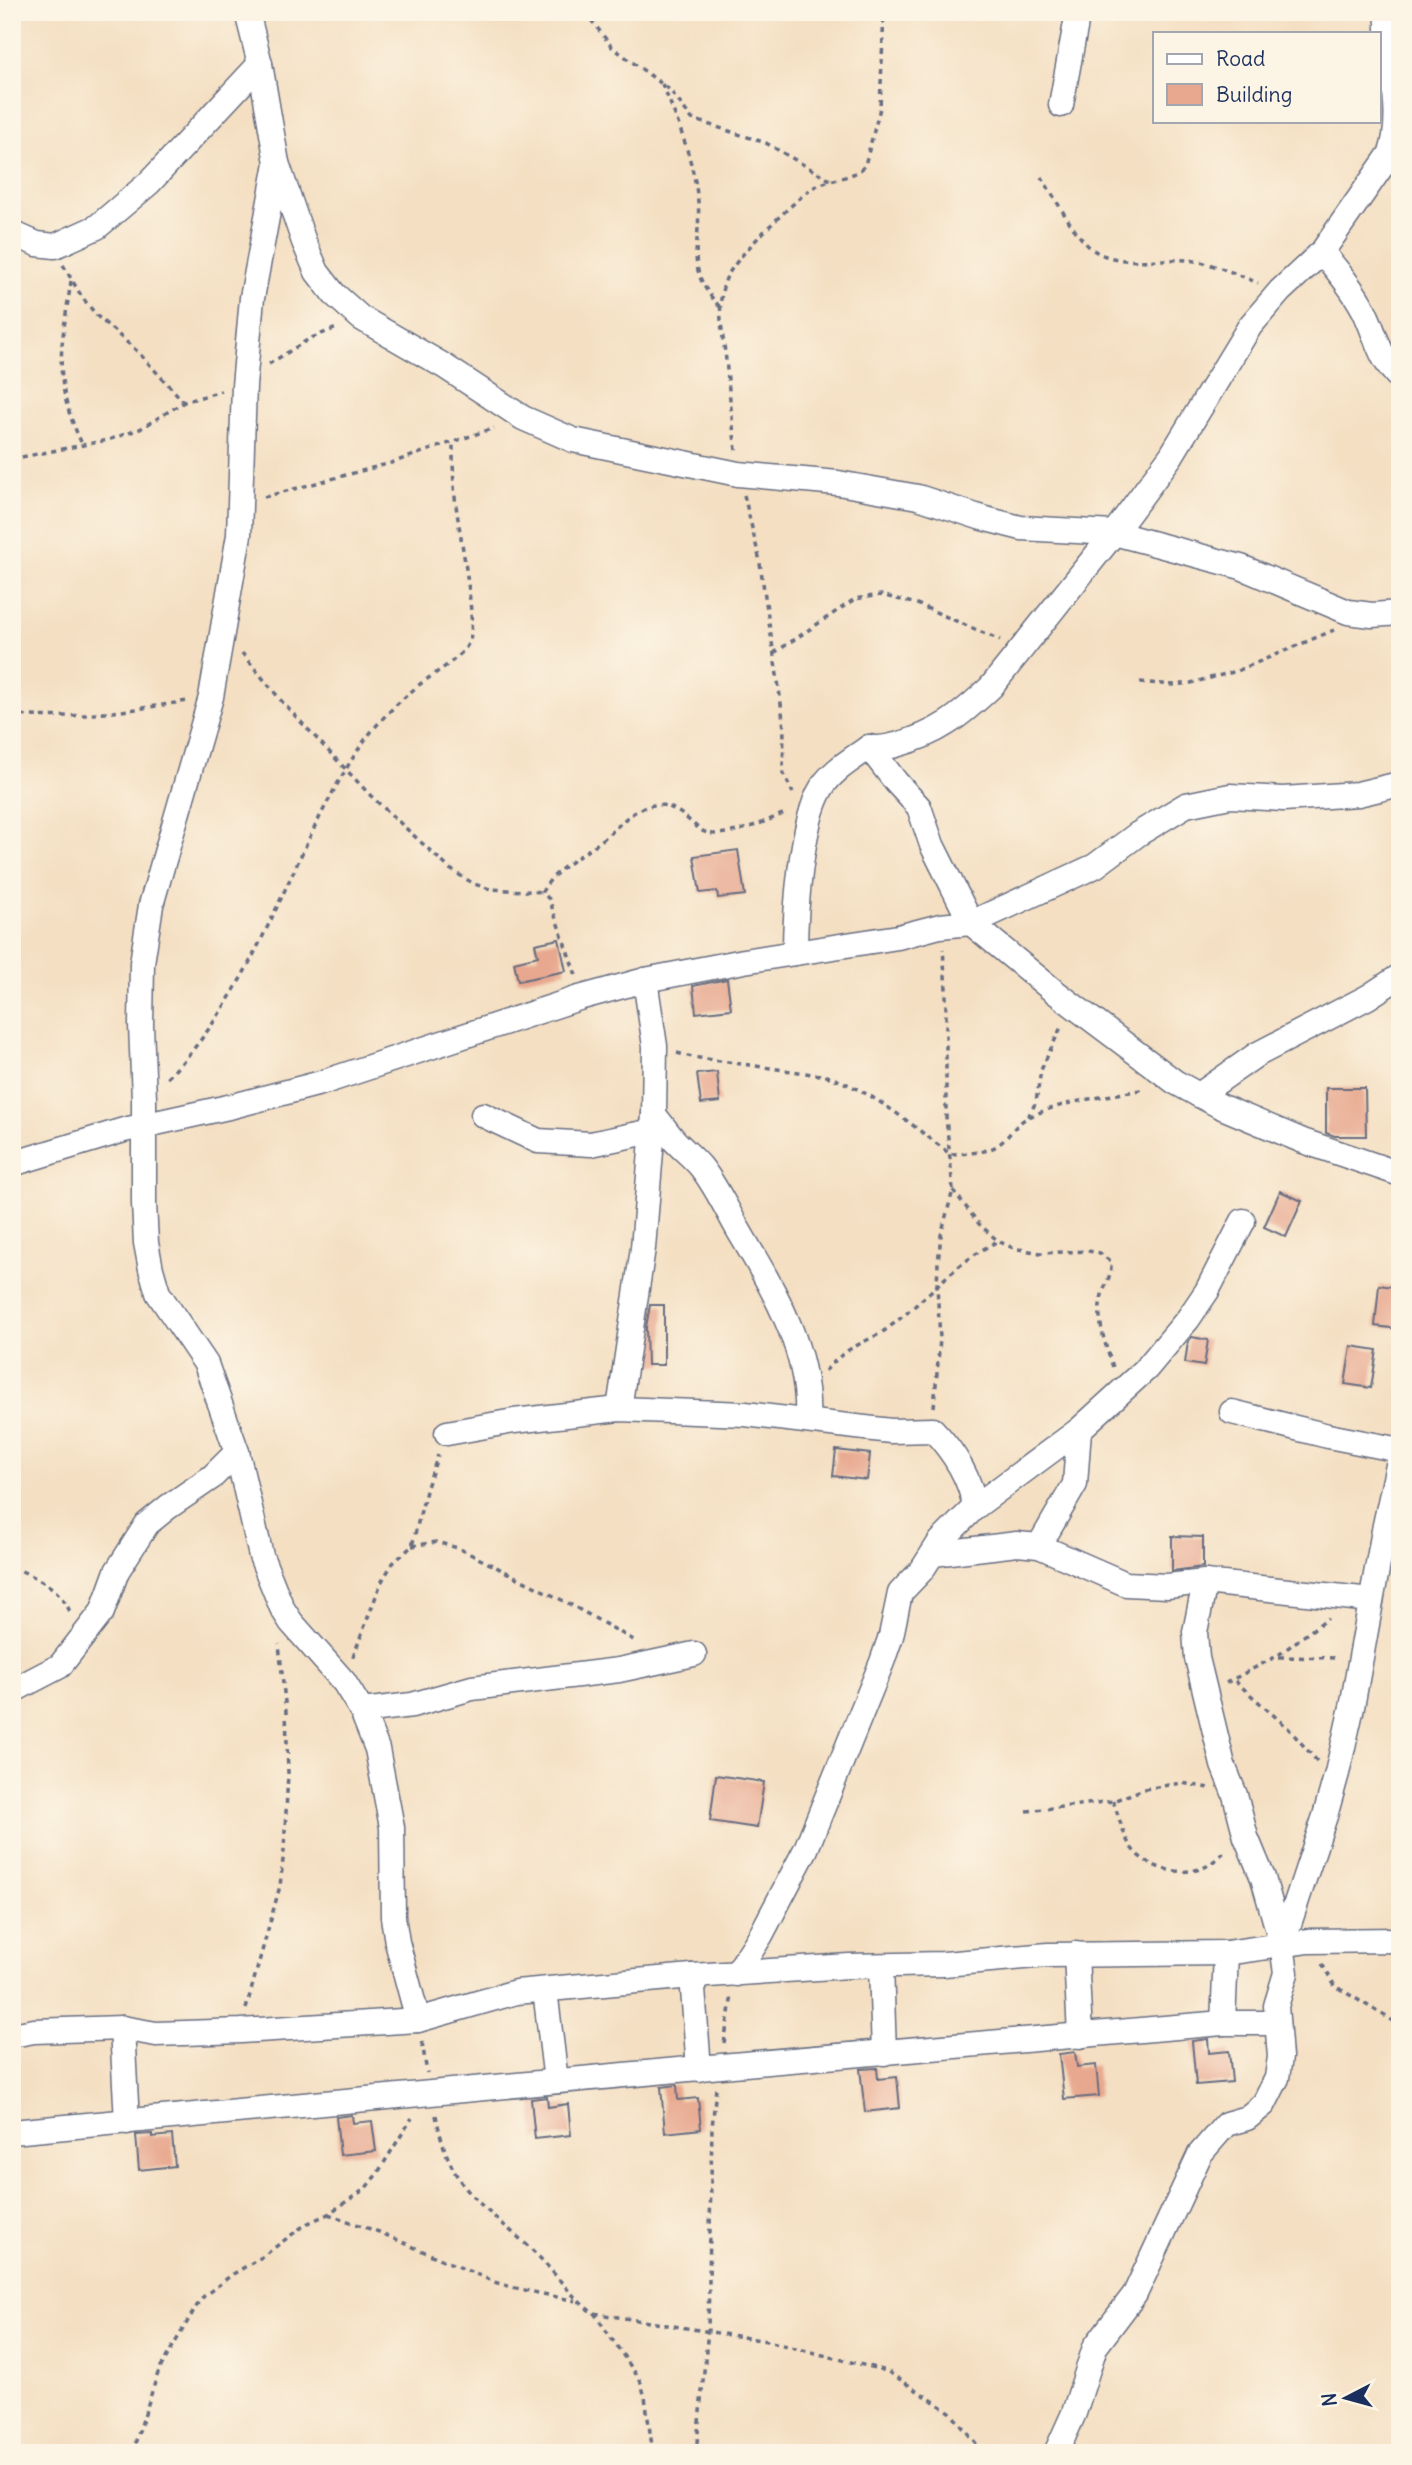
<svg xmlns="http://www.w3.org/2000/svg" width="1412" height="2465" viewBox="0 0 1412 2465" font-family="Delius,sans-serif">
<style>
.building{fill:#e8a88f}
.lines{fill:none;stroke-linecap:round;stroke-linejoin:round}
.minor-casing{stroke:#676d81;stroke-width:27}
.path{stroke:#676d81;stroke-width:3.5;stroke-dasharray:5 5;stroke-linecap:butt}
.minor{stroke:#fff;stroke-width:24}
</style>
<rect width="100%" height="100%" fill="#fcf5e5"/>
<filter id="ink" filterUnits="userSpaceOnUse"><feTurbulence type="fractalNoise" baseFrequency=".0143" numOctaves="2"/><feDisplacementMap in="SourceGraphic" scale="14" xChannelSelector="R" yChannelSelector="G"/><feConvolveMatrix kernelMatrix="1 2 1 2 8 2 1 2 1" color-interpolation-filters="sRGB"/></filter>
<filter id="wash" filterUnits="userSpaceOnUse"><feTurbulence type="fractalNoise" baseFrequency=".00686" numOctaves="4" result="noise"/><feDisplacementMap in="SourceGraphic" scale="28" xChannelSelector="R" yChannelSelector="G"/><feGaussianBlur stdDeviation="1.57" result="paint"/><feColorMatrix in="noise" values="0 0 0 0 0 0 0 0 0 0 0 0 0 0 0 0 0 1.4 0 .05"/><feComposite in="paint" operator="in"/></filter>
<g filter="url(#wash)">
<rect width="100%" height="100%" fill="#f4dfc2"/>
<g id="blocks">
<g class="building">
<polygon points="738,850 745,895 718,898 717,891 700,893 694,856"/>
<polygon points="559,939 566,971 518,981 514,962 538,956 535,944"/>
<polygon points="727,979 731,1009 696,1013 693,986"/>
<polygon points="717,1072 720,1102 701,1104 697,1074"/>
<polygon points="1326,1088 1365,1088 1366,1136 1335,1136 1326,1133"/>
<polygon points="1280,1191 1302,1201 1286,1237 1264,1227"/>
<polygon points="1379,1285 1400,1288 1400,1329 1375,1326"/>
<polygon points="650,1305 664,1305 664,1365 647,1365 646,1327"/>
<polygon points="1192,1337 1208,1340 1204,1366 1185,1363 1188,1342"/>
<polygon points="1351,1346 1377,1350 1371,1388 1345,1384"/>
<polygon points="836,1450 870,1454 867,1480 833,1476"/>
<polygon points="1172,1536 1203,1537 1203,1567 1172,1571"/>
<polygon points="716,1775 764,1782 757,1828 710,1821"/>
<polygon points="1208,2039 1209,2053 1229,2051 1232,2082 1196,2085 1192,2041"/>
<polygon points="1075,2052 1077,2067 1096,2065 1099,2096 1064,2099 1059,2054"/>
<polygon points="877,2068 878,2079 897,2077 900,2108 865,2112 860,2069"/>
<polygon points="677,2085 678,2100 698,2098 701,2129 665,2133 661,2087"/>
<polygon points="547,2097 548,2107 568,2104 571,2135 535,2139 531,2099"/>
<polygon points="352,2115 353,2123 372,2121 376,2151 340,2155 336,2117"/>
<polygon points="152,2134 152,2137 172,2135 175,2166 139,2170 136,2135"/>
</g>
</g>
</g>
<g filter="url(#ink)">
<use href="#blocks" fill-opacity="0" stroke="#676d81" stroke-width="2"/>
<g class="lines">
<defs>
<g id="minor">
<polyline points="247,12 260,64 277,163 304,242 317,272 334,294 361,318 444,366 523,418 573,440 738,474 838,483 918,497 982,518 1021,528 1114,533 1241,567 1348,612 1372,615 1400,613"/>
<polyline points="1061,105 1078,12"/>
<polyline points="277,163 252,298 244,386 239,535 211,697 151,905 142,963 141,1025 144,1099 144,1203 146,1243 151,1269 158,1293 206,1364 237,1452 261,1556 282,1608 291,1622 344,1682 362,1711 377,1749 392,1827 393,1917 397,1942 418,2020"/>
<polyline points="12,233 37,244 55,246 97,227 149,183 260,64"/>
<path d="M 1322,252 C 1337,270 1353,289 1364,310 C 1376,334 1379,359 1400,378"/>
<polyline points="869,747 896,782 919,807 932,845 971,923 1050,988 1175,1082 1199,1095 1222,1107 1303,1141 1400,1174"/>
<path d="M 795,953 C 795,912 801,823 821,789 C 831,771 853,759 869,747 C 879,750 886,747 896,745 C 938,734 960,716 991,687 L 1114,533 L 1171,456 L 1250,326 L 1280,291 L 1322,252 L 1391,153 C 1406,108 1385,59 1388,12"/>
<polyline points="1199,1095 1256,1055 1368,997 1400,976"/>
<polyline points="483,1115 538,1141 591,1144 652,1131"/>
<path d="M 654,1115 C 661,1123 667,1132 674,1140 C 682,1149 693,1157 701,1167 C 716,1186 727,1210 739,1231 C 773,1289 811,1351 807,1420"/>
<polyline points="12,1164 124,1130 233,1106 321,1083 579,998 645,980 744,961 898,937 940,926 971,923 1095,866 1138,834 1186,805 1230,796 1283,799 1358,794 1400,784"/>
<polyline points="619,1409 643,1248 654,1115 655,1046 645,980"/>
<polyline points="1232,1412 1328,1436 1400,1450"/>
<path d="M 447,1433 L 514,1421 L 619,1409 L 745,1414 L 891,1431 L 933,1430 C 953,1451 970,1478 975,1507"/>
<polyline points="1039,1546 1075,1484 1079,1430"/>
<polyline points="933,1554 1017,1544 1039,1546 1126,1584 1167,1586 1205,1582 1371,1600"/>
<polyline points="1205,1582 1195,1632 1197,1658 1223,1765 1235,1795 1246,1837 1263,1878 1282,1945"/>
<polyline points="12,1691 60,1666 102,1612 117,1571 147,1524 168,1507 212,1477 237,1452"/>
<polyline points="362,1711 412,1705 472,1688 619,1670 694,1654"/>
<polyline points="1076,1954 1080,2036"/>
<polyline points="881,1966 884,2053"/>
<polyline points="736,1974 761,1935 806,1849 882,1662 891,1636 900,1593 922,1570 940,1542 975,1507 1079,1430 1146,1369 1188,1319 1207,1291 1243,1221"/>
<polyline points="692,1976 699,2069"/>
<polyline points="545,1990 556,2081"/>
<polyline points="1223,2023 1226,1953"/>
<polyline points="122,2028 127,2122"/>
<polyline points="12,2035 34,2031 122,2028 156,2034 241,2031 418,2020 516,1992 692,1976 849,1966 944,1964 1048,1955 1226,1953 1308,1941 1400,1940"/>
<polyline points="12,2132 721,2066 1223,2023 1277,2023"/>
<polyline points="1056,2453 1074,2413 1095,2347 1135,2294 1200,2154 1226,2124 1247,2118 1264,2104 1277,2078 1280,2057 1276,2006 1286,1973 1282,1945 1325,1816 1337,1773 1352,1707 1385,1525 1400,1456"/>
</g>
</defs>
<use href="#minor" class="minor-casing"/>
<g class="path">
<polyline points="585,12 612,47 670,90 692,119 766,143 830,180"/>
<path d="M 662,84 C 677,118 692,157 697,194 C 705,243 679,263 720,307"/>
<path d="M 1041,177 C 1055,196 1076,240 1095,251 C 1121,267 1158,258 1186,260 C 1211,262 1236,274 1258,283"/>
<polyline points="63,265 82,297 97,316 138,352 184,402"/>
<path d="M 71,281 C 61,350 51,380 83,446"/>
<polyline points="269,364 309,339 339,327"/>
<path d="M 736,450 C 732,420 729,390 726,360 C 723,335 716,305 725,281 C 734,257 788,208 808,191 C 824,178 855,180 865,165 L 880,108 L 884,12"/>
<polyline points="12,459 108,440 140,429 184,402 221,391"/>
<polyline points="744,495 759,557 779,688 784,728 783,773 793,793"/>
<polyline points="264,497 391,463 494,428"/>
<polyline points="242,653 284,704 371,796 450,869 474,884 490,889 542,892"/>
<polyline points="774,653 855,599 881,595 917,604 1000,640"/>
<polyline points="1140,682 1172,685 1191,683 1237,671 1334,630"/>
<path d="M 12,714 C 65,722 136,709 188,701"/>
<path d="M 576,975 L 549,899 L 542,892 C 554,869 582,856 602,840 C 614,831 622,820 635,812 C 643,808 651,804 660,805 C 677,806 688,821 701,830 C 718,843 770,820 787,812"/>
<path d="M 677,1053 L 692,1057 L 827,1076 C 874,1092 911,1124 950,1154 C 965,1153 985,1154 998,1145 C 1010,1137 1015,1123 1029,1117 C 1065,1100 1107,1097 1145,1089"/>
<path d="M 167,1078 C 260,987 290,850 362,744 C 376,724 394,706 413,690 C 427,677 462,659 469,642 C 478,622 459,532 456,505 C 453,484 453,463 453,441"/>
<polyline points="1028,1117 1036,1102 1041,1070 1062,1025"/>
<path d="M 953,1190 L 979,1224 L 998,1241 L 1013,1248 L 1041,1253 L 1088,1251 L 1100,1253 L 1111,1262 C 1112,1277 1104,1285 1101,1299 C 1096,1320 1107,1350 1114,1370"/>
<path d="M 825,1371 C 834,1362 843,1352 854,1347 C 868,1339 880,1335 892,1325 C 930,1296 954,1263 998,1241"/>
<polyline points="934,1407 940,1339 937,1285 938,1263 941,1235 953,1190 946,1117 946,989 943,949"/>
<polyline points="412,1546 436,1542 458,1548 566,1602 637,1642"/>
<path d="M 12,1567 C 38,1578 60,1587 71,1614"/>
<polyline points="353,1657 381,1583 392,1564 412,1546 427,1487 438,1455"/>
<polyline points="1279,1657 1338,1658"/>
<polyline points="1235,1681 1288,1728 1317,1761"/>
<polyline points="1226,1683 1277,1656 1328,1618"/>
<path d="M 1113,1801 C 1118,1814 1122,1830 1128,1842 C 1141,1868 1180,1878 1205,1867 C 1213,1863 1220,1855 1227,1850"/>
<polyline points="1027,1811 1113,1801 1144,1789 1182,1783 1209,1788"/>
<polyline points="1322,1964 1335,1986 1400,2025"/>
<polyline points="246,2009 280,1886 284,1851 288,1773 286,1712 279,1644"/>
<polyline points="422,2042 427,2073"/>
<polyline points="724,2043 732,1995"/>
<path d="M 436,2115 C 441,2142 450,2172 470,2193 C 490,2216 516,2233 537,2255 C 557,2275 571,2297 593,2313 L 767,2341 L 887,2371 L 950,2412 L 984,2453"/>
<polyline points="328,2214 379,2232 494,2282 515,2288 576,2301"/>
<polyline points="594,2313 640,2380 645,2397 653,2453"/>
<polyline points="132,2453 159,2370 196,2307 204,2296 233,2274 262,2257 306,2224 328,2214 365,2189 377,2174 412,2118"/>
<polyline points="696,2453 708,2330 712,2128 716,2088"/>
</g>
<use href="#minor" class="minor"/>
</g>
</g>
<rect width="1412" height="2465" fill="none" stroke="#fcf5e5" stroke-width="42"/>
<rect x="1153" y="32" width="228" height="91" fill="#fcf5e5" stroke="#a2a6af" stroke-width="2"/>
<rect x="1167" y="54" width="35" height="10" fill="#ffffff" stroke="#a2a6af" stroke-width="2"/>
<text x="1216" y="66" font-size="21" fill="#1b2f5e">Road</text>
<rect x="1167" y="84" width="35" height="21" fill="#e8a88f" stroke="#a2a6af" stroke-width="2"/>
<text x="1216" y="102" font-size="21" fill="#1b2f5e">Building</text>
<g transform="translate(1346 2398) rotate(264)" stroke="#fcf5e5" stroke-width="5" paint-order="stroke">
<path d="M0-5L12 26L0 18L-12 26Z" fill="#1b2f5e"/>
<text y="-10" font-size="19" font-weight="bold" text-anchor="middle" fill="#1b2f5e">N</text>
</g>
</svg>
